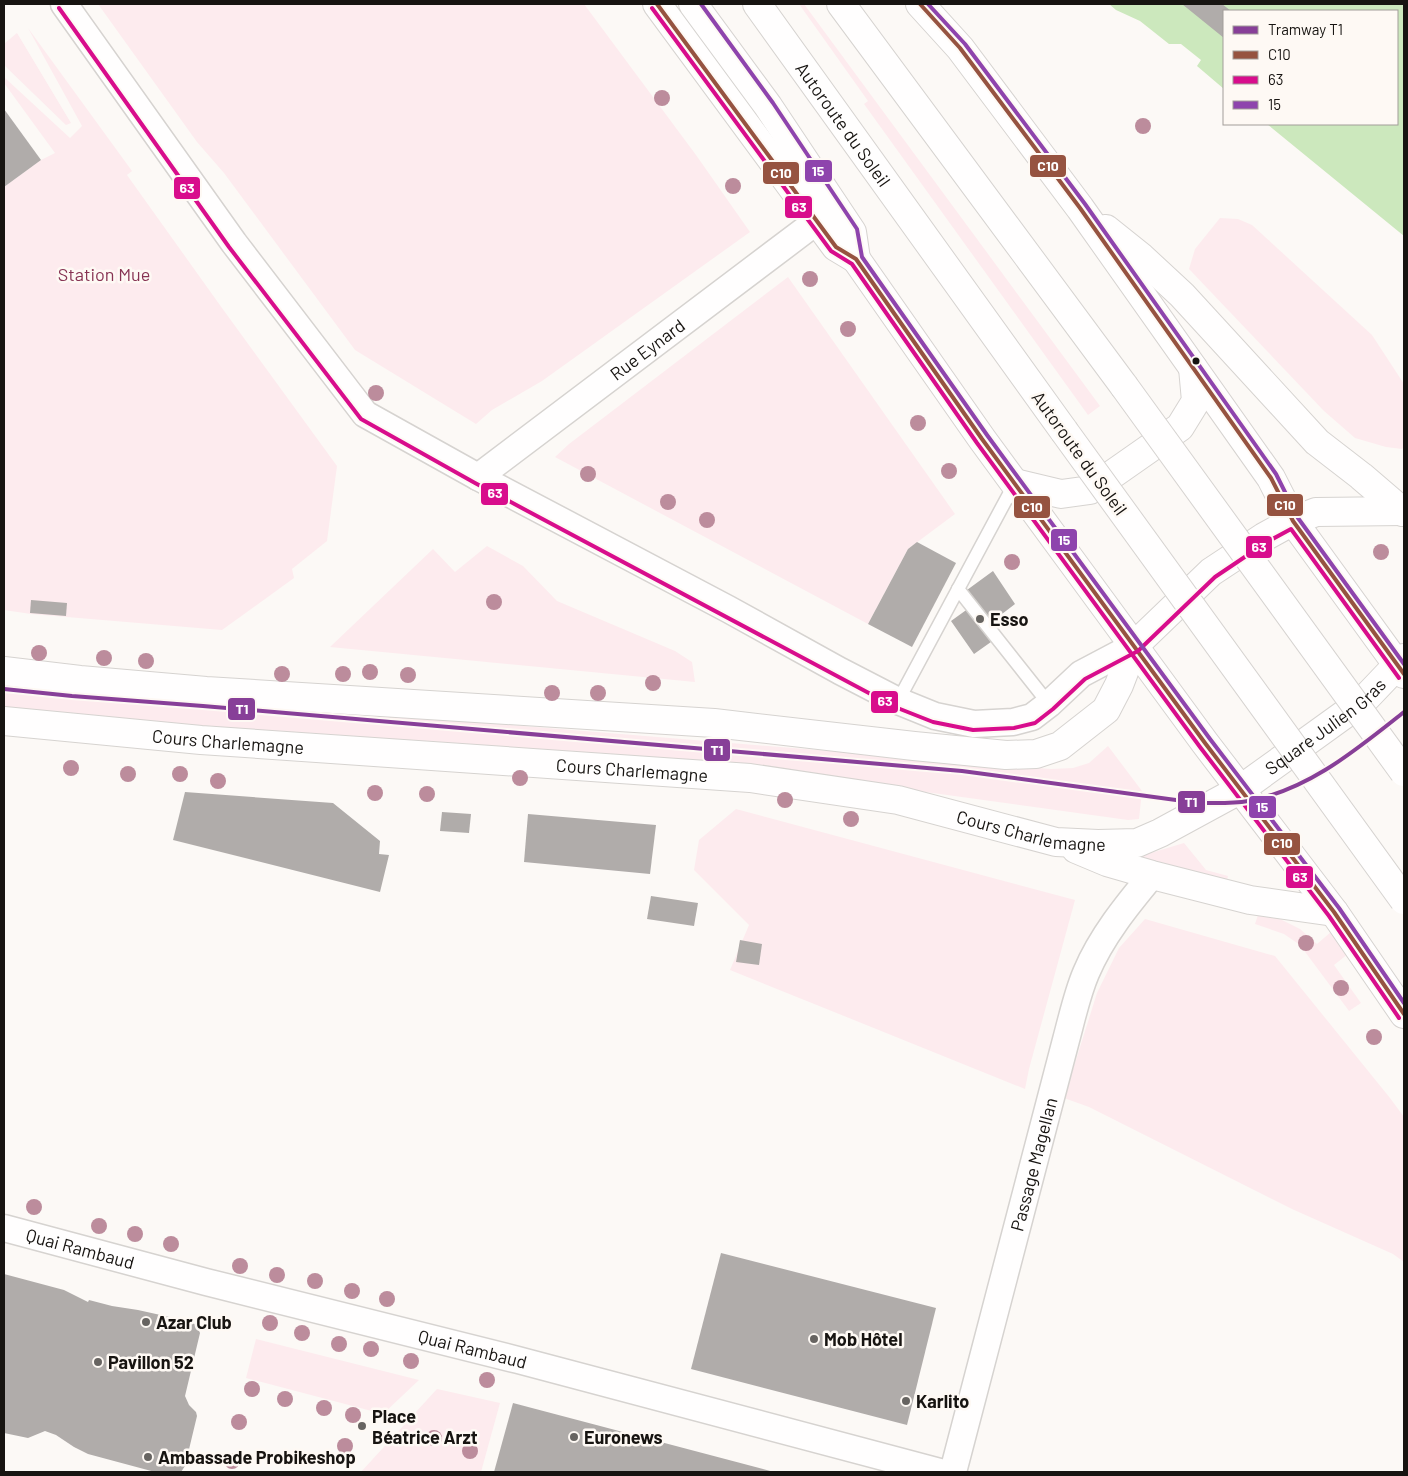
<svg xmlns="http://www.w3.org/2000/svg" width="1408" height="1476" viewBox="0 0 1408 1476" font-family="Barlow,sans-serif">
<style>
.green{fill:#fdebee}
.water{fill:#cce8bd}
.building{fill:#b0acaa}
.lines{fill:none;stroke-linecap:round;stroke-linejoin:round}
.service-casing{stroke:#d6d3d0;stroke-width:15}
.minor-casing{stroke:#d6d3d0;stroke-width:29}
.tertiary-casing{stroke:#d6d3d0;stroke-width:30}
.primary-casing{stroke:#d6d3d0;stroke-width:30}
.trunk-casing{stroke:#d6d3d0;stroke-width:30}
.service{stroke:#fffefe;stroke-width:12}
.minor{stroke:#fffefe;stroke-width:26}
.tertiary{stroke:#fffefe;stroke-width:28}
.primary{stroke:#fffefe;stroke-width:28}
.trunk{stroke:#fffefe;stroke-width:28}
.trunk-bridge-casing{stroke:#d6d3d0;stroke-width:30;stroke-linecap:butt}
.trunk-bridge{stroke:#fffefe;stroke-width:28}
.bus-1-casing{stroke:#fef9f4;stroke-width:8}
.bus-2-casing{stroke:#fef9f4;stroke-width:8}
.bus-3-casing{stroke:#fef9f4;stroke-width:8}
.bus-1{stroke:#965340;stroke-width:4}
.bus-2{stroke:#d80d8c;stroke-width:4}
.bus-3{stroke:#8e44ad;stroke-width:4}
.tram-1-casing{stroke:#fef9f4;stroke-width:8}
.tram-1{stroke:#873f98;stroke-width:4}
.tree{fill:#bc8c9c}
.bus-dot{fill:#171411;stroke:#fef9f4;stroke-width:2}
.poi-dot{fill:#676461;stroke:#fef9f4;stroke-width:2}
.labels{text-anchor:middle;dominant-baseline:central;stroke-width:5;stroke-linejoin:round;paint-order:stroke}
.street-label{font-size:18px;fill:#171411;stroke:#fef9f4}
.park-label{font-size:18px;fill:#873353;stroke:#fef9f4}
.poi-label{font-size:18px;font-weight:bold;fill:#171411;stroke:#fef9f4;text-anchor:start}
.line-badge{stroke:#fef9f4;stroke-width:2}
.badge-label{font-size:14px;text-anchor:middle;font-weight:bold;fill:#fff}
</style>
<rect width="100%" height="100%" fill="#fcf9f6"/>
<g class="green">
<polygon points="98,4 584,4 696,155 750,232 542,381 492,410 476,424 355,350 224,173 197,142"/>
<polygon points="799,4 804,4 1100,406 1088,415 864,104 868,101"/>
<polygon points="28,28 132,171 127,175 222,308 337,466 327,541 292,569 294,578 222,630 31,614 4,610 4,187 41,160 55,153 4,83 4,77 70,138 82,126"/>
<polygon points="17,33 71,123 66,125 4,65 4,44"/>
<polygon points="1220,218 1238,219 1252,225 1372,335 1404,384 1404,447 1402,449 1386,447 1355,438 1324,411 1189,269 1195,249"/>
<polygon points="788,277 955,514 908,549 868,624 555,457 569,444"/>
<polygon points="487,546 523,566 557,601 675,651 692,662 695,682 330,647 433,549 455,572"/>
<polygon points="4,679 277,706 1051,769 1073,768 1089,763 1108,746 1142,791 1139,819 1128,820 766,770 38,715 4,709"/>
<polygon points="736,809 1075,900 1029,1069 1025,1089 730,970 749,925 694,870 699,840"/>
<polygon points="1184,843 1206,870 1228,876 1226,884 1140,862 1144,855"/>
<polygon points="1259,912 1280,919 1300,929 1317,944 1331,932 1348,954 1334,965 1361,1003 1349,1011 1300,945 1284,934 1255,924"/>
<polygon points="1145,919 1275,956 1390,1098 1404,1117 1404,1262 1393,1254 1292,1209 1089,1107 1064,1098 1097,993 1119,948"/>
<polygon points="256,1339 419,1380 383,1414 246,1378"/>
<polygon points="437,1389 500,1403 481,1472 361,1472"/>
</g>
<polygon class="water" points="1109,4 1404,4 1404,236 1267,124 1397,124 1397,11 1224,11 1224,89 1197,66 1201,60 1181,44 1169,44 1140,21 1116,10"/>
<g class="building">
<polygon points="1182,4 1222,4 1231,11 1224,11 1224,38"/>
<polygon points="4,109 41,160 4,187"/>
<polygon points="917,542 956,563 912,647 868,624 908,549"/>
<polygon points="993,571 1015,604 989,624 998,637 974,654 951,621 976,603 967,590"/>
<polygon points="31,600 67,603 66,616 30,613"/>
<polygon points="185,792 333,803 380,841 379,854 389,855 380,892 173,840"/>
<polygon points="442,812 471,814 469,833 440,831"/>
<polygon points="528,814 656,825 650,874 524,862"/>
<polygon points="651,896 698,903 694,926 647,919"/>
<polygon points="740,940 762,944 759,965 736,962"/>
<polygon points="721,1253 936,1308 907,1425 691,1369"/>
<polygon points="4,1274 64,1290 88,1302 89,1300 112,1306 138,1310 192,1322 197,1326 200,1333 185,1396 189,1405 196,1412 197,1416 185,1466 181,1472 155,1472 88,1454 74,1447 56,1435 45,1431 28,1438 4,1433"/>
<polygon points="513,1403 774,1472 494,1472"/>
</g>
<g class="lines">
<defs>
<g id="service">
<polyline points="958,589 1049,704"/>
<polyline points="898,701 1015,483"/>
</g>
<g id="minor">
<polyline points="64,4 234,243 365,414 478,477 728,609 840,671 898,701 935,716 974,724 1013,722 1032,717 1049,704 1081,674 1134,646"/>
<path id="s1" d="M 478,477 L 817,221"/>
<path id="s2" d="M 4,1228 L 206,1282 L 518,1360 L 940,1472"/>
<path id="s3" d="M 953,1472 L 1066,1040 C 1072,1018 1077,994 1086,973 C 1101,937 1127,905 1152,875"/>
</g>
<g id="tertiary">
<polyline points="657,4 836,247 856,259"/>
<polyline points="4,671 80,680 206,691 714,723 914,746 1006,755 1036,754 1060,746 1106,710 1119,685 1134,646"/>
<path id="s4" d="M 4,721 L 201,740 L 750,778 L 898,800 L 1056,842 L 1098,844 L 1137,843 L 1160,833 L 1241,789"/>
<polyline points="1076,849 1107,862 1152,875 1250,900 1334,912"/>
</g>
<g id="primary">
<polyline points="856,259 982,439 1070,559 1205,743 1334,912 1404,1014"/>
<polyline points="1293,521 1404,674"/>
<polyline points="1134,646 1211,572 1264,537 1293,521 1316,512 1404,511"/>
<path id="s5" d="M 1241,789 L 1363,701 L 1404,658"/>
</g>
<g id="trunk">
<polyline points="693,4 768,106 852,232 856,259"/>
<path id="s6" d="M 757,4 L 1064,431"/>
<polyline points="841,4 1124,386"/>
<polyline points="920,4 960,48 1080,208 1271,478 1293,521"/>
<polyline points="1106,229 1141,257 1182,295 1317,442 1361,476 1403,512"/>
<polyline points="1015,483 1061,494 1090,490 1180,427 1196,401 1193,368"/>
</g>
</defs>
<use href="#service" class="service-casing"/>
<use href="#minor" class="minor-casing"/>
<use href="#tertiary" class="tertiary-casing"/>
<use href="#primary" class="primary-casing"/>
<use href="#trunk" class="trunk-casing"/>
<use href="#service" class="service"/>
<use href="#minor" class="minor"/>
<use href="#tertiary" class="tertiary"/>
<use href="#primary" class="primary"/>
<use href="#trunk" class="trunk"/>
<defs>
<g id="trunk-bridge">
<polyline points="1124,386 1404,772"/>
<polyline points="1064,431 1404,900"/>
</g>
</defs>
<use href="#trunk-bridge" class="trunk-bridge-casing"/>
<use href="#trunk-bridge" class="trunk-bridge"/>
<defs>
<g id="bus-1">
<polyline points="657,4 836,247 856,259 982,439 1205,743 1334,912 1404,1014"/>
<polyline points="920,4 960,48 1080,208 1271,478 1293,521 1404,674"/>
</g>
<g id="bus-2">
<polyline points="59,8 229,247 361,419 475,483 895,707 933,722 973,730 1014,728 1035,723 1053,709 1085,679 1138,651 1215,577 1267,542 1291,529 1399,678"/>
<polyline points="652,8 831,251 852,264 977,443 1200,747 1329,916 1399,1018"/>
</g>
<g id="bus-3">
<polyline points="701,4 773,103 857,229 862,257 987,435 1210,739 1339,908 1404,1003"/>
<polyline points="928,4 965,44 1085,204 1276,474 1298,518 1404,664"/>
</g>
</defs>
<use href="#bus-1" class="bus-1-casing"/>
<use href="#bus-2" class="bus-2-casing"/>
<use href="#bus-3" class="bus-3-casing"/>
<use href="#bus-1" class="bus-1"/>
<use href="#bus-2" class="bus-2"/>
<use href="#bus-3" class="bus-3"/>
<defs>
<path id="tram-1" d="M 4,689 L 72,696 L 203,706 L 962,771 L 1198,803 C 1215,803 1232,804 1248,801 C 1309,790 1357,749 1404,712"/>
</defs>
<use href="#tram-1" class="tram-1-casing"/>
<use href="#tram-1" class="tram-1"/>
</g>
<g class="tree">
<circle cx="662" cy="98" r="8"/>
<circle cx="1143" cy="126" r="8"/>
<circle cx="733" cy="186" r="8"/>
<circle cx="810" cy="279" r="8"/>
<circle cx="848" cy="329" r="8"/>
<circle cx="376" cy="393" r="8"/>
<circle cx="918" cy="423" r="8"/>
<circle cx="949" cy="471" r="8"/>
<circle cx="588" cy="474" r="8"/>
<circle cx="668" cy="502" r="8"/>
<circle cx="707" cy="520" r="8"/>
<circle cx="1381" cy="552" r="8"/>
<circle cx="1012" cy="562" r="8"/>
<circle cx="494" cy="602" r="8"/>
<circle cx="39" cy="653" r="8"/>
<circle cx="104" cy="658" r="8"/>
<circle cx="146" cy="661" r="8"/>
<circle cx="370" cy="672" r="8"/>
<circle cx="282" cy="674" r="8"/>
<circle cx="343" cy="674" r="8"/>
<circle cx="408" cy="675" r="8"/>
<circle cx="653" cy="683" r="8"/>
<circle cx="552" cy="693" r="8"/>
<circle cx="598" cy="693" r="8"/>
<circle cx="71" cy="768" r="8"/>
<circle cx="128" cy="774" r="8"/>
<circle cx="180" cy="774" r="8"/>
<circle cx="520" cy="778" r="8"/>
<circle cx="218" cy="781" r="8"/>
<circle cx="375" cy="793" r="8"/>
<circle cx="427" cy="794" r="8"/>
<circle cx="785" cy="800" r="8"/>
<circle cx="851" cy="819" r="8"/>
<circle cx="1306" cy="943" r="8"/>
<circle cx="1341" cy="988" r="8"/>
<circle cx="1374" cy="1037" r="8"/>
<circle cx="34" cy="1207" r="8"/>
<circle cx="99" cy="1226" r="8"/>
<circle cx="135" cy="1234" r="8"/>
<circle cx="171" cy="1244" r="8"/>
<circle cx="240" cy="1266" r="8"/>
<circle cx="277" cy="1275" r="8"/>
<circle cx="315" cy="1281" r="8"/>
<circle cx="352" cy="1291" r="8"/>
<circle cx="387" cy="1299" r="8"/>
<circle cx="270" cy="1323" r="8"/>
<circle cx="302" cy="1333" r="8"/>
<circle cx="339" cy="1344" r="8"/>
<circle cx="371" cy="1349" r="8"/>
<circle cx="411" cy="1361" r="8"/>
<circle cx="487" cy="1380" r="8"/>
<circle cx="252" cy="1389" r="8"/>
<circle cx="285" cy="1399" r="8"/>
<circle cx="324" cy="1408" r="8"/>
<circle cx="353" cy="1415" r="8"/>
<circle cx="239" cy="1422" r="8"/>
<circle cx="434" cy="1438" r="8"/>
<circle cx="345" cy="1446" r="8"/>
<circle cx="470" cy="1451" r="8"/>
<circle cx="232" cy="1461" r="8"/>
</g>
<circle class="bus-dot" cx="1196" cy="361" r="4.5"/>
<g class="poi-dot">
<circle cx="980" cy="619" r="5"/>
<circle cx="146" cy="1322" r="5"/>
<circle cx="814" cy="1339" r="5"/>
<circle cx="98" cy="1362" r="5"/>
<circle cx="906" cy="1401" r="5"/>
<circle cx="362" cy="1426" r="5"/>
<circle cx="574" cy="1437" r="5"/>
<circle cx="148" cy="1457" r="5"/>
</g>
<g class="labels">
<g class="street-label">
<text stroke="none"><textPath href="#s6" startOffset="148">Autoroute du Soleil</textPath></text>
<text stroke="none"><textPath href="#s1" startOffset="212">Rue Eynard</textPath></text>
<text transform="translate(1080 453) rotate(54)">Autoroute du Soleil</text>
<text stroke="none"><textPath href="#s5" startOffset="105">Square Julien Gras</textPath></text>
<text stroke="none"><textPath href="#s4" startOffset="225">Cours Charlemagne</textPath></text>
<text stroke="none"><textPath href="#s4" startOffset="630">Cours Charlemagne</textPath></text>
<text stroke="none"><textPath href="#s4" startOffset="1035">Cours Charlemagne</textPath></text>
<text stroke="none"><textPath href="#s3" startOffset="318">Passage Magellan</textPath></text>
<text stroke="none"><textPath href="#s2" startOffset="79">Quai Rambaud</textPath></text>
<text stroke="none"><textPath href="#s2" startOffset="484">Quai Rambaud</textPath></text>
</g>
<g class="park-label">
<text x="104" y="274">Station Mue</text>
</g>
<g class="poi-label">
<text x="990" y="619">Esso</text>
<text x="156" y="1322">Azar Club</text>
<text x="824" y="1339">Mob Hôtel</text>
<text x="108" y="1362">Pavillon 52</text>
<text x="916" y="1401">Karlito</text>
<text x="372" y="1416">Place<tspan x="372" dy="21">Béatrice Arzt</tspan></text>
<text x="584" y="1437">Euronews</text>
<text x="158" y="1457">Ambassade Probikeshop</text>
</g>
</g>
<g class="line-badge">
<rect x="1029" y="154" width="38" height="24" rx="5" fill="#965340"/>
<rect x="804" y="159" width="29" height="24" rx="5" fill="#8e44ad"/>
<rect x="762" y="161" width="38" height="24" rx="5" fill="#965340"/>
<rect x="173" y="176" width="28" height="24" rx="5" fill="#d80d8c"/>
<rect x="784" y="195" width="29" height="24" rx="5" fill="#d80d8c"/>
<rect x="480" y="482" width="29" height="24" rx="5" fill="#d80d8c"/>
<rect x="1266" y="493" width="38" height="24" rx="5" fill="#965340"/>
<rect x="1013" y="495" width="38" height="24" rx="5" fill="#965340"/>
<rect x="1050" y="528" width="28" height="24" rx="5" fill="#8e44ad"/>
<rect x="1245" y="535" width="28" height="24" rx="5" fill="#d80d8c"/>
<rect x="870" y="690" width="29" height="24" rx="5" fill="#d80d8c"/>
<rect x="227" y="697" width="29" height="24" rx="5" fill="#873f98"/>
<rect x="703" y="738" width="28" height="24" rx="5" fill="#873f98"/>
<rect x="1177" y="790" width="29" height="24" rx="5" fill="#873f98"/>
<rect x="1248" y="795" width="29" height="24" rx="5" fill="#8e44ad"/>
<rect x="1263" y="832" width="38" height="24" rx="5" fill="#965340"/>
<rect x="1285" y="865" width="29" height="24" rx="5" fill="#d80d8c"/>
</g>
<g class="badge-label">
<text x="1048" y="171">C10</text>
<text x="818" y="176">15</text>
<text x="781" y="178">C10</text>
<text x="187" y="193">63</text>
<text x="799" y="212">63</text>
<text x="495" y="498">63</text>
<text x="1285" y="510">C10</text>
<text x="1032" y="512">C10</text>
<text x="1064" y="545">15</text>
<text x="1259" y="552">63</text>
<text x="885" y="706">63</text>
<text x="242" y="714">T1</text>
<text x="717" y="755">T1</text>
<text x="1191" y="807">T1</text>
<text x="1262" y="812">15</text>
<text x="1282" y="848">C10</text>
<text x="1300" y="882">63</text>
</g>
<rect width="1408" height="1476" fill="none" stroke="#171411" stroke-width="10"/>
<rect x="1223" y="10" width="175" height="115" fill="#fef9f4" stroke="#a29d99"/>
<rect x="1233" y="26" width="25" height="8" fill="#873f98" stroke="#a29d99"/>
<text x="1268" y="35" font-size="15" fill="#171411">Tramway T1</text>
<rect x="1233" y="51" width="25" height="8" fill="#965340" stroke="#a29d99"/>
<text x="1268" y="60" font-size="15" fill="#171411">C10</text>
<rect x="1233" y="76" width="25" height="8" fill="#d80d8c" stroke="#a29d99"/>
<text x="1268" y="85" font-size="15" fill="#171411">63</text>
<rect x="1233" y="101" width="25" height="8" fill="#8e44ad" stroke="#a29d99"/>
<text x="1268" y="110" font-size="15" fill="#171411">15</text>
</svg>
